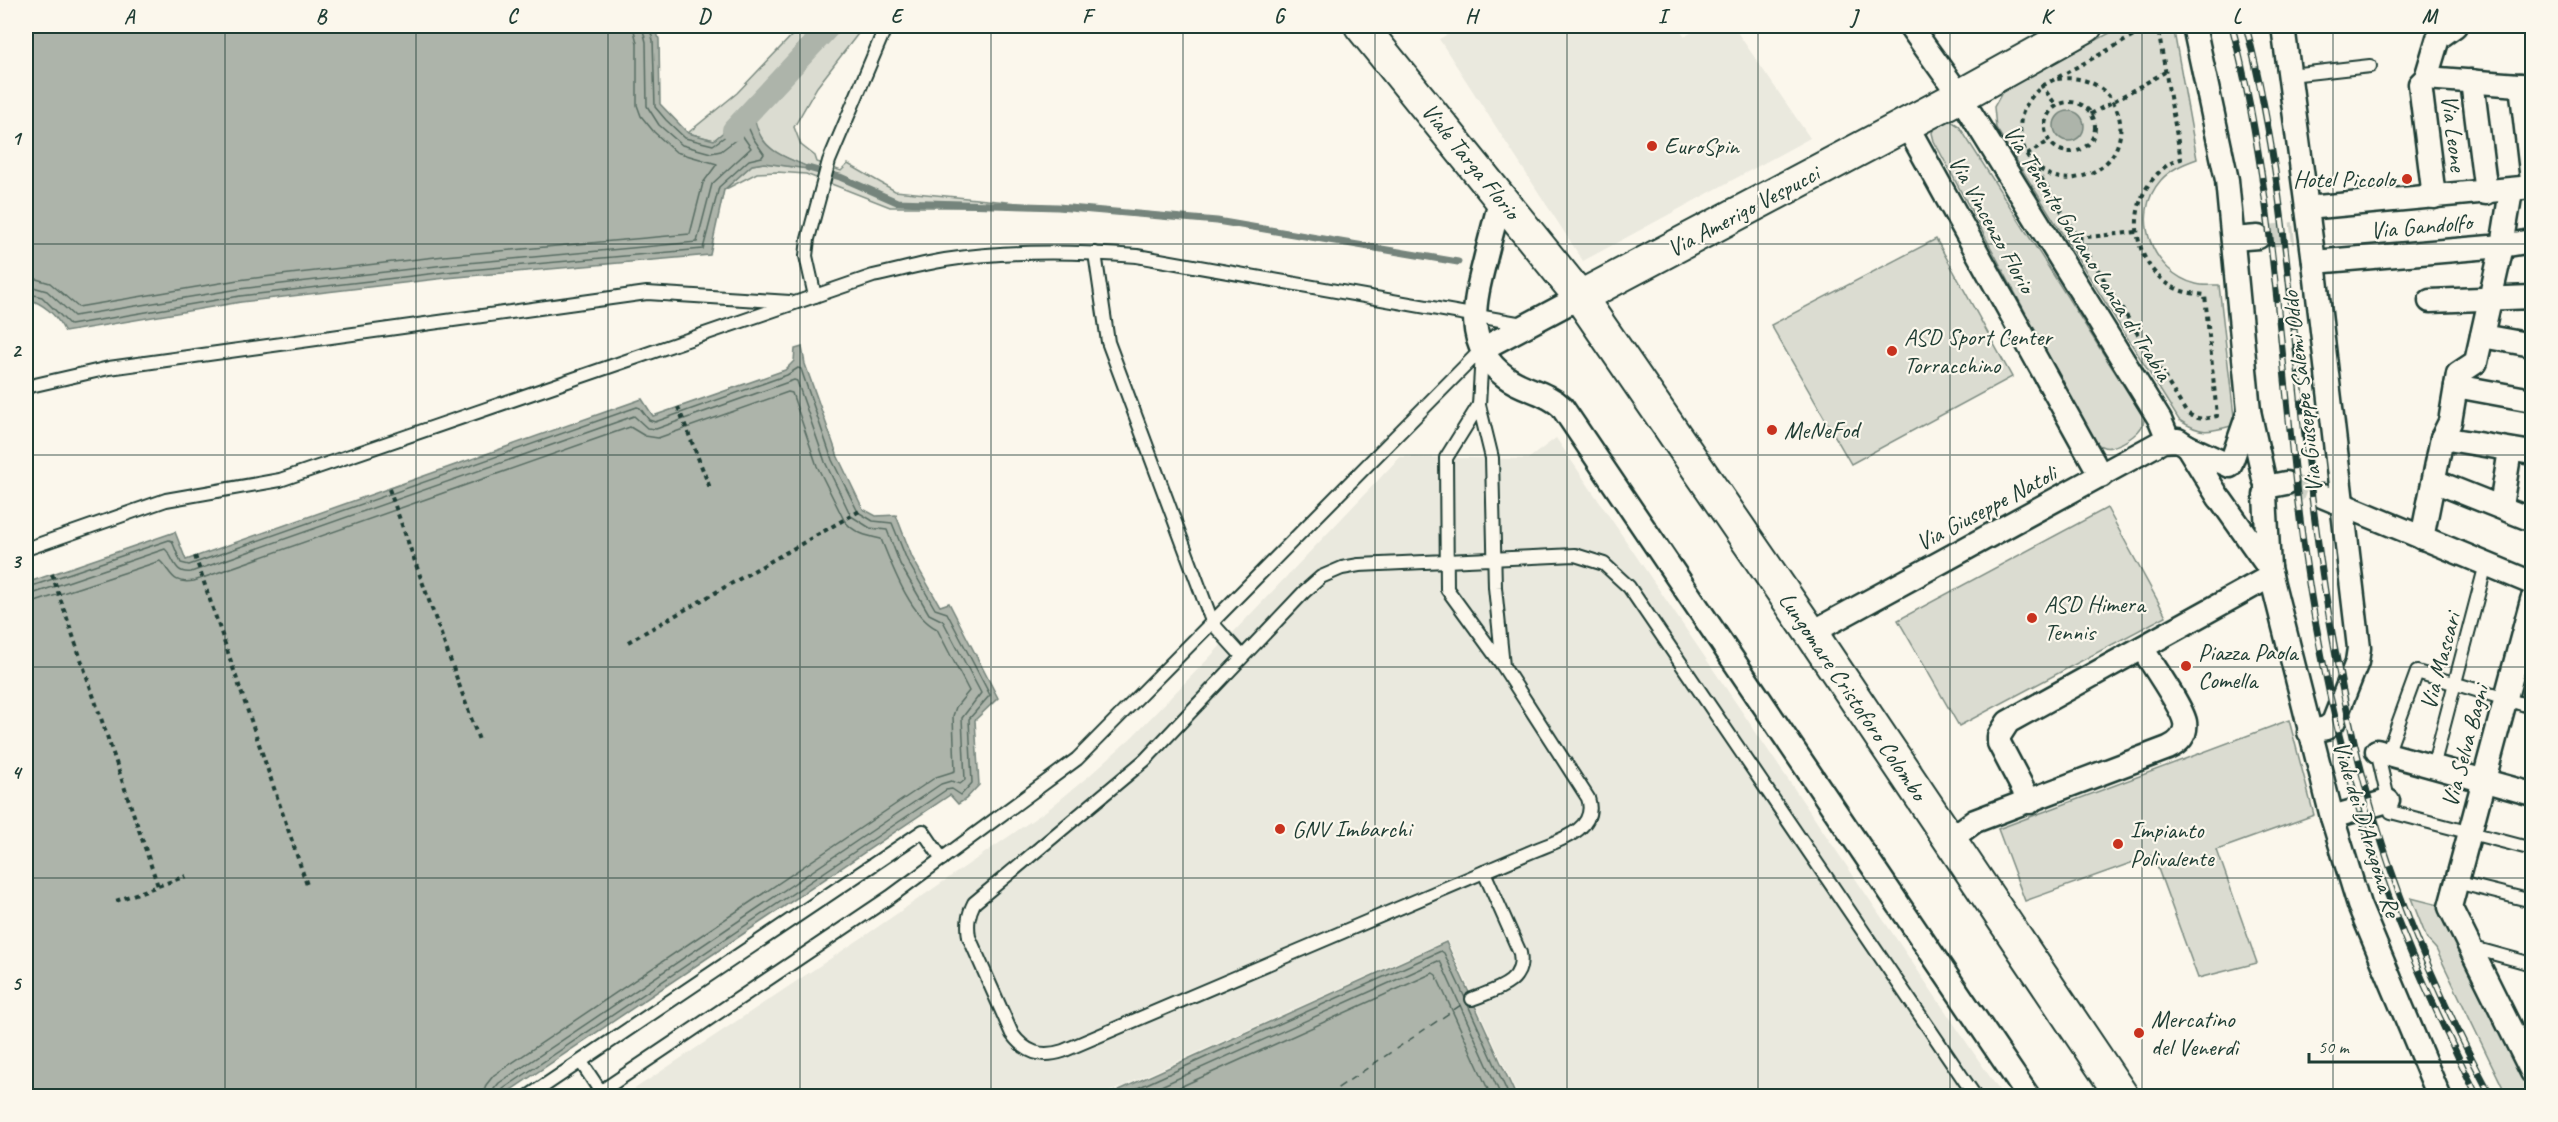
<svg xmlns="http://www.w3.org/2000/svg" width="2558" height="1122" viewBox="0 0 2558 1122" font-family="Caveat,sans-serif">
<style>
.built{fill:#eae9de}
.green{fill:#dbdcd1;stroke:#7d8c82;stroke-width:1.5}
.water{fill:#adb4aa;stroke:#74847b;stroke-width:1.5}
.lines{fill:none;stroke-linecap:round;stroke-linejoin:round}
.shore{stroke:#586d63;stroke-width:1.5}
.stream{stroke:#74847b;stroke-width:7}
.canal{stroke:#adb4aa;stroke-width:22}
.ferry{stroke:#425b52;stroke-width:1.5;stroke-dasharray:8 6;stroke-linecap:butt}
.street-tunnel{stroke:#cfd2c7;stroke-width:22;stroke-dasharray:22 11;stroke-linecap:butt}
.lane-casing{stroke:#1f3d34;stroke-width:16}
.street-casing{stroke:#1f3d34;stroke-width:27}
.secondary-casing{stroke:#1f3d34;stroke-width:36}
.path{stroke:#1f3d34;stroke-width:4;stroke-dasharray:4.5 4.5;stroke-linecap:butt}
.lane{stroke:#fbf7ec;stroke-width:12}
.street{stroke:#fbf7ec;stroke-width:22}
.secondary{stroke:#fbf7ec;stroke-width:32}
.rail-casing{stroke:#1f3d34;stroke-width:7}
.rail{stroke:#fbf7ec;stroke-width:4.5;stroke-dasharray:14;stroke-linecap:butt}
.grid{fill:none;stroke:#1f3d34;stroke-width:1.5;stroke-opacity:0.55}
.poi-dot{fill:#c8321e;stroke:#fbf7ec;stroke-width:2}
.labels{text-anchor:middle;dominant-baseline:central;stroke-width:4.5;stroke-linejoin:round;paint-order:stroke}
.street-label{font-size:24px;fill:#1f3d34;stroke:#fbf7ec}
.poi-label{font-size:24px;fill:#1f3d34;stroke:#fbf7ec;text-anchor:start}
.neatline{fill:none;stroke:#1f3d34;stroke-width:2}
.grid-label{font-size:20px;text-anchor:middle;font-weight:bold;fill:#1f3d34}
</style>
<rect width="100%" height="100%" fill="#fbf7ec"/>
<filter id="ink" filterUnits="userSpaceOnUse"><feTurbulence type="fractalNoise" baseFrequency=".0167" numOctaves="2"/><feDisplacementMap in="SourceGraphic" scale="12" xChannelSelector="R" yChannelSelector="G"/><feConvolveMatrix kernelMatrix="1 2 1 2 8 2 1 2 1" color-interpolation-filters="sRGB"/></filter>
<g filter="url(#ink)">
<g class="built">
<polygon points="1464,26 1677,26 1685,36 1704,26 1733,26 1810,138 1583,261 1439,39"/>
<polygon points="1556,438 2003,1096 1518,1096 1447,940 1101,1096 624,1096 866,935 1050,808 1090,775 1133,736 1208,659 1400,457 1528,459"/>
</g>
<g class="green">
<path d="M 801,26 L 864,26 L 817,87 L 794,127 L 801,145 L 815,156 L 817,162 L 841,171 L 848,164 L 895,191 L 1058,207 L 890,207 L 806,174 L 777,172 L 757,173 L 724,190 L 752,165 L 764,163 L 812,169 C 784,156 765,154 754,122 L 714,140 L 688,133 L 737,93 Z"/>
<path d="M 2123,26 L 2173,26 L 2197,159 C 2183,164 2171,169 2161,180 C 2129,216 2153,273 2196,284 C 2203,286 2212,285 2219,285 L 2235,425 C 2209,432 2202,435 2179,420 L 1996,128 L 1994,107 L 2004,89 Z"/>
<path d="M 1948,119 L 1959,126 L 2144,418 C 2145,431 2124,444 2111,447 C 2104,449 2099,445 2094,441 L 1934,141 L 1932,133 L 1935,124 Z"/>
<polygon points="1936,239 2012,377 1851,464 1771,325"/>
<polygon points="2107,508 2166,616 1959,726 1898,620"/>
<polygon points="2289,720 2314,815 2217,850 2257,963 2198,978 2153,855 2025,901 1998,829"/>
<polygon points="2411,898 2443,906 2443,917 2531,1096 2507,1096 2436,949 2427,939"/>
</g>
<g class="water">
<path d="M 26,26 L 655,26 L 659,39 L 660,104 L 688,133 L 714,140 L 753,107 C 757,152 778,153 815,170 L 764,163 L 752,165 L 724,190 L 710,255 L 446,278 L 241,302 L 65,332 C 56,314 44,304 26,298 Z"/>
<circle cx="2069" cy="126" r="15"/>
<polygon points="802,347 805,364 838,457 863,509 876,516 896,515 912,557 940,606 949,603 998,698 975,720 979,785 966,799 958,804 950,795 502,1096 26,1096 26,583 175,532 186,560 642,399 653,416 785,370 794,361 795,349"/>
<polygon points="1446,942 1516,1096 1106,1096"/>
</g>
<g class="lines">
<g class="shore">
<polyline points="26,276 50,283 78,307 238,280 444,256 690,234 703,183 717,164 676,152 654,132 641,116 637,105 637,43 633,26"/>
<polyline points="26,285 47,291 74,316 239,289 445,265 697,242 712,184 751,148 742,135 721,151 711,153 682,145 659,125 647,106 646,42 642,26"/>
<polyline points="26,293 42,297 70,325 240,296 446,272 703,249 719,187 749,160 762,157 764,154 753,138 746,122 713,145 685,138 666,120 655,107 653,40 649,26"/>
<polyline points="26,588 169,540 172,541 181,563 189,565 637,407 640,408 649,420 655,422 787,375 798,368 801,369 832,460 858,512 873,521 892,523 907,560 935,609 947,613 990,695 969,719 972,783 961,795 952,789 946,790 503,1089 500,1096"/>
<path d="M 26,596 L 165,549 C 175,558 173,574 191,572 L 634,416 L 647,428 L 656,429 L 794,380 L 797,381 L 825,462 L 851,516 L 870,528 L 887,530 L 900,564 L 929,614 L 943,621 L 981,693 L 962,718 L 965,780 L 960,784 L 951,781 L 941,784 L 499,1083 L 494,1089 L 492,1096"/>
<path d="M 26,605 L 160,561 C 172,572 171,585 194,581 L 630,427 L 645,436 L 658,438 L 788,392 L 792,393 L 817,466 L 844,520 C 853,533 867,536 881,539 C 892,566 910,616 937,629 L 969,691 L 956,707 L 953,716 L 955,771 L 936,777 L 494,1075 L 486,1085 L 483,1096"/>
<polyline points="1468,1005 1509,1096"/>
<polyline points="1120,1096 1441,951 1444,953 1465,998"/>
<polyline points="1139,1096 1438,961 1441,963 1501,1096"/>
<polyline points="1160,1096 1433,973 1436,975 1491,1096"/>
</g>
<polyline class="stream" points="808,168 840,177 897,202 1058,207 1217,221 1458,262"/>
<polyline class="canal" points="733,130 830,26"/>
<polyline class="ferry" points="1326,1096 1467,1001"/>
<g class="street-tunnel">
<polyline points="2258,237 2294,233"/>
<polyline points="2286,483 2322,496"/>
</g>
<defs>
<g id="lane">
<polyline points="2290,75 2370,66"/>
<polyline points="1095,253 1108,342 1213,624 1242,656"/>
<polyline points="815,296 806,256 808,239 829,161 886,26"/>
<polyline points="26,387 109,368 647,293 790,302"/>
<polyline points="1479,405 1482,353"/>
<path d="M 26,549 L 166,500 L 280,480 L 873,276 C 897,271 921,264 945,260 C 1008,250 1074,251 1137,256 L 1523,324"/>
<path d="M 1503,666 L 1495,587 L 1492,458 L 1479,405 L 1446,458 L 1447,589 L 1503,666 L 1588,798 C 1599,831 1556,841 1533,851 L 1063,1051 C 1041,1058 1026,1053 1012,1034 L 969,937 C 967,924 968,915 974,903 L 1145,760 L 1304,592 L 1321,577 L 1342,568 L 1359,565 L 1575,555 L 1604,564 L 1629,587 L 1975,1096"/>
<polyline points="2377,751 2391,812 2532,849"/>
<polyline points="2387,754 2417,672 2532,707"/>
<polyline points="2433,767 2486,564"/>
<polyline points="2456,882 2532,901"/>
<polyline points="2470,947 2532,964"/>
<path d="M 1472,999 C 1494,990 1526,984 1520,953 L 1484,872"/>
<polyline points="2513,1034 2532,1038"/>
<polyline points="581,1062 601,1092"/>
<polyline points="529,1096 923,831 942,859"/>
<polyline points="594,1096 890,897 1077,759 1482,349"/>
</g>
<g id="street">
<polyline points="1910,26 1960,96 2160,420 2168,439"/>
<polyline points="2194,26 2227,180 2249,411"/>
<polyline points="2283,26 2314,262 2359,648 2357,662 2333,723 2326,728 2309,732"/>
<polyline points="2426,78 2532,86"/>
<polyline points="2472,81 2486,193"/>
<polyline points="2521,85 2532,180"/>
<polyline points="1906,124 2101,476"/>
<path d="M 1501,197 C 1496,218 1490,239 1485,260 C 1474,303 1463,346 1506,377 C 1523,390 1545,391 1562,407 L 2028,1096"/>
<polyline points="2434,197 2420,84 2426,78 2438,38 2455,26"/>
<polyline points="2307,208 2532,187"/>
<polyline points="2233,239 2258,237"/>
<polyline points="2314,262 2502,246 2532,241"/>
<polyline points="2430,301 2532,297"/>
<polyline points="2482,336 2532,345"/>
<polyline points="1482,349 1580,297"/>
<polyline points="2456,386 2532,400"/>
<polyline points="2442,438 2532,453"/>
<polyline points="2434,481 2532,520"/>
<polyline points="2266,487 2286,483"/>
<polyline points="2322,496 2532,583"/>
<polyline points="2219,498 2187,446 2230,466 2249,411 2264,479"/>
<polyline points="2221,500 2269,568 2265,495"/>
<polyline points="2501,506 2510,450"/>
<polyline points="2422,538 2442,438 2450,422 2458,374 2476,362 2502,246 2511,191"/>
<polyline points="2269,568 2332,817 2359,905 2439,1096"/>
<polyline points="2532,600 2450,907 2532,1072"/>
<polyline points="1811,633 2163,441 2178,440 2187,446"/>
<polyline points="2377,751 2532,794"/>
<polyline points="2030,802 1999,743 1999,736 2008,722 2271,576"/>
<polyline points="2332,817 2388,801"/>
<path d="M 1949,840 L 1975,821 L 2168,748 C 2179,743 2187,735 2185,722 C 2182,707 2152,664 2142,648"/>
</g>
<g id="secondary">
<polyline points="1361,26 1580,297 1811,633 2122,1096"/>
<polyline points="1580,297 1960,96 2086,26"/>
</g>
</defs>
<use href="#lane" class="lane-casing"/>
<use href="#street" class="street-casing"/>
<use href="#secondary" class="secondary-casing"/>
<g class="path">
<path d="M 2149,30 L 2159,35 L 2181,159 C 2168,162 2157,173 2149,184 C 2124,220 2139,276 2182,291 C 2189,293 2198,294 2205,295 L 2217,416 C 2204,419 2198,421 2186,412 L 2027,155 C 2014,127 2020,106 2042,86 L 2141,32 Z"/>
<polyline points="2044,85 2042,86 2056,105"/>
<circle cx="2070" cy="127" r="25"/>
<polyline points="2091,114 2165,72"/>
<polyline points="2027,155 2049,141"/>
<path d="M 2033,163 C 2043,174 2060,181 2075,178 C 2146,165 2129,68 2057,79"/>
<polyline points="2078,238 2137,232"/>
<polyline points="678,407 710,488"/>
<polyline points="389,489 480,743"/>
<polyline points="195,556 307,885"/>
<polyline points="52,574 158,886"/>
<polyline points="628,642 863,509"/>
<polyline points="116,901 186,876"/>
</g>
<use href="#lane" class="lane"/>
<use href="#street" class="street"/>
<use href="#secondary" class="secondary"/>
<defs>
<g id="rail">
<path d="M 2232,26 C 2282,218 2280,419 2314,614 C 2329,700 2349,785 2378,867 C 2405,946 2441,1022 2477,1096"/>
<path d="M 2246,26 C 2288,187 2293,356 2315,521 C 2328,621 2346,723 2375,820 C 2403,915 2445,1009 2491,1096"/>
</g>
</defs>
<use href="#rail" class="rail-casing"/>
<use href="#rail" class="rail"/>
</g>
</g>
<path class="grid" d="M 225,26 L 225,1096M 416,26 L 416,1096M 608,26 L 608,1096M 800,26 L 800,1096M 991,26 L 991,1096M 1183,26 L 1183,1096M 1375,26 L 1375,1096M 1567,26 L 1567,1096M 1758,26 L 1758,1096M 1950,26 L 1950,1096M 2142,26 L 2142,1096M 2333,26 L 2333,1096M 26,244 L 2532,244M 26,455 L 2532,455M 26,667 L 2532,667M 26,878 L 2532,878"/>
<g class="poi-dot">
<circle cx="1652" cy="146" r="6"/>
<circle cx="2407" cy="179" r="6"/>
<circle cx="1892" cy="351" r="6"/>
<circle cx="1772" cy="430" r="6"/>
<circle cx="2032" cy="618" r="6"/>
<circle cx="2186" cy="666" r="6"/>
<circle cx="1280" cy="829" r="6"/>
<circle cx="2118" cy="844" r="6"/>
<circle cx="2139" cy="1033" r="6"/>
</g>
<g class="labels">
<g class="street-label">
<text transform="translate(2454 133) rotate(83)">Via Leone</text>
<text transform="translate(1471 161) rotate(51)">Viale Targa Florio</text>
<text transform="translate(1743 211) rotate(-28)">Via Amerigo Vespucci</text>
<text transform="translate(1992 224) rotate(61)">Via Vincenzo Florio</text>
<text transform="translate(2421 226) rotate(-5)">Via Gandolfo</text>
<text transform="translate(2088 253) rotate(58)">Via Tenente Galvano Lanza di Trabia</text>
<text transform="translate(2302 392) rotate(-97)">Via Giuseppe Salemi Oddo</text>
<text transform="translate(1986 508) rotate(-28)">Via Giuseppe Natoli</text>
<text transform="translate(2440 661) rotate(-75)">Via Mascari</text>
<text transform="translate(1853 696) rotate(56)">Lungomare Cristoforo Colombo</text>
<text transform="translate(2465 746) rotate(-75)">Via Selva Bagni</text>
<text transform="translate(2367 829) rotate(73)">Viale dei D'Aragona Re</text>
</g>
<g class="poi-label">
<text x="1664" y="146">EuroSpin</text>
<text x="2395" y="179" text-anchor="end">Hotel Piccolo</text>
<text x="1904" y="337">ASD Sport Center<tspan x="1904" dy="28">Torracchino</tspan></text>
<text x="1784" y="430">MeNeFod</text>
<text x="2044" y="604">ASD Himera<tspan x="2044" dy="28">Tennis</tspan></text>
<text x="2198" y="652">Piazza Paola<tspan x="2198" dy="28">Comella</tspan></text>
<text x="1292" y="829">GNV Imbarchi</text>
<text x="2130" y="830">Impianto<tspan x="2130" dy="28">Polivalente</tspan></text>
<text x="2151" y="1019">Mercatino<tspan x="2151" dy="28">del Venerdì</tspan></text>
</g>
</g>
<rect width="2558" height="1122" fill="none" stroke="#fbf7ec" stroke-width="66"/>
<path d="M2309 1053v9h162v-9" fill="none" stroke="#1f3d34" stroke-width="3"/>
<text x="2318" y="1053" font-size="18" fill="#1f3d34" stroke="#fbf7ec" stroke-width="4.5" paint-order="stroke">50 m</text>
<rect x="33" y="33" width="2492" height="1056" class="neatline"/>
<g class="grid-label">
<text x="129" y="23">A</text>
<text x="321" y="23">B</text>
<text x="512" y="23">C</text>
<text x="704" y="23">D</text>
<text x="896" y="23">E</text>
<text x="1087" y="23">F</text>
<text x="1279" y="23">G</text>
<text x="1471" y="23">H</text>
<text x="1662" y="23">I</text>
<text x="1854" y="23">J</text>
<text x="2046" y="23">K</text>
<text x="2237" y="23">L</text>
<text x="2429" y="23">M</text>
<text x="16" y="145">1</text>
<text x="16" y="357">2</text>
<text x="16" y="568">3</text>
<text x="16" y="779">4</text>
<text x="16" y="990">5</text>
</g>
</svg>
